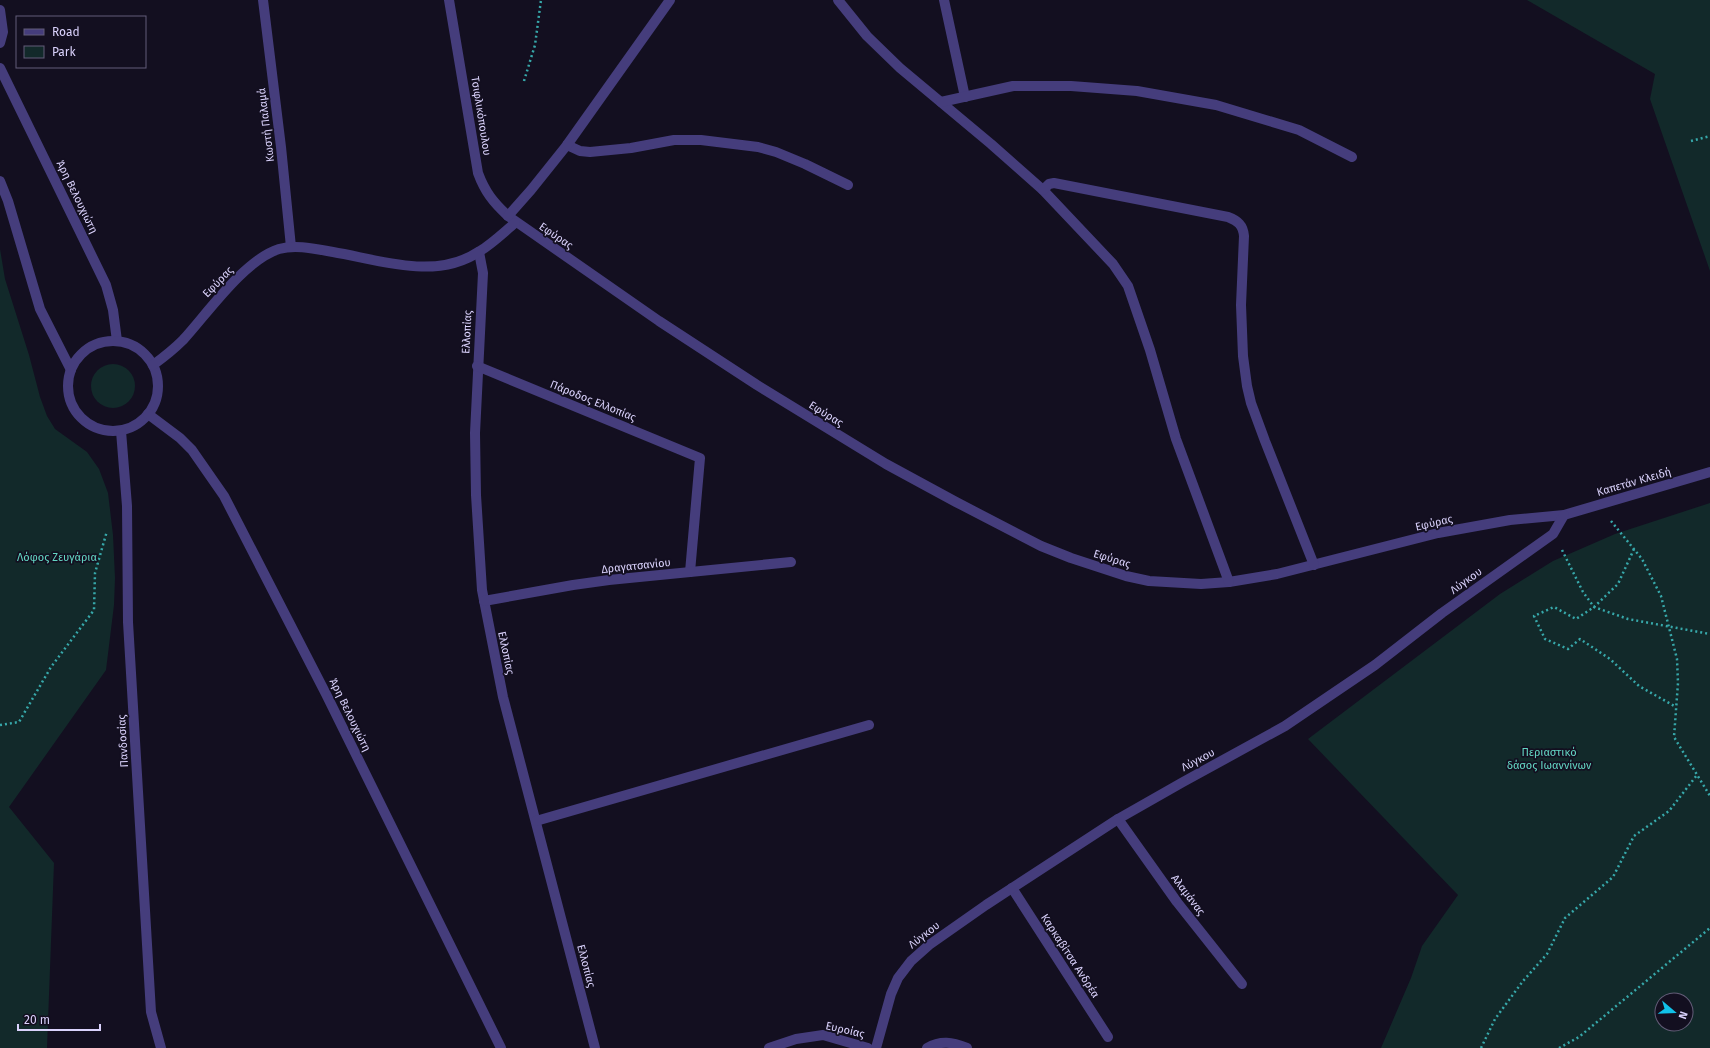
<svg xmlns="http://www.w3.org/2000/svg" width="1710" height="1048" viewBox="0 0 1710 1048" font-family="'Fira Sans',sans-serif">
<style>
.green{fill:#12292a;fill-rule:evenodd}
.lines{fill:none;stroke-linecap:round;stroke-linejoin:round}
.path{stroke:#37a8aa;stroke-width:2.5;stroke-dasharray:2 3;stroke-linecap:butt}
.minor{stroke:#453d7c;stroke-width:10}
.labels{text-anchor:middle;dominant-baseline:central;stroke-width:3.5;stroke-linejoin:round;paint-order:stroke}
.street-label{font-size:11px;fill:#dad2fc;stroke:#130f20}
.park-label{font-size:11px;fill:#63d6c3;stroke:#130f20}
</style>
<rect width="100%" height="100%" fill="#130f20"/>
<g class="green">
<polygon points="1527,0 1710,0 1710,271 1650,99 1655,74"/>
<polygon points="0,249 5,279 29,355 40,397 47,416 55,429 87,452 99,469 108,493 113,535 115,578 114,605 106,670 9,807 54,863 47,1048 0,1048"/>
<circle cx="113" cy="386" r="22"/>
<path d="M 1710,503 L 1710,1048 L 1381,1048 L 1411,978 L 1422,946 L 1458,895 L 1308,739 L 1500,594 L 1553,561 L 1615,534 ZM 1662,1000 L 1686,1000 L 1686,1024 L 1662,1024 Z"/>
</g>
<g class="lines">
<g class="path">
<polyline points="524,81 535,45 541,0"/>
<polyline points="1691,141 1710,136"/>
<polyline points="1611,521 1642,559 1661,596 1677,659 1678,683 1674,737 1710,796"/>
<polyline points="1634,549 1618,584 1594,607 1576,619 1554,607 1534,616 1545,639 1568,649 1580,639 1610,659 1639,686 1676,707"/>
<polyline points="1562,550 1583,592 1594,607 1628,619 1710,634"/>
<polyline points="0,725 19,722 51,667 94,610 95,573 107,531"/>
<polyline points="1481,1048 1495,1019 1523,981 1547,954 1565,918 1613,877 1634,836 1669,811 1697,775"/>
<polyline points="1559,1048 1579,1037 1710,928"/>
</g>
<g class="minor">
<polyline points="263,0 281,147 291,247"/>
<path d="M 449,0 L 478,173 C 485,192 493,202 508,216 L 659,321 L 757,385 L 886,464 L 956,502 L 1041,546 L 1071,558 L 1126,576 L 1149,581 L 1201,584 L 1229,582 L 1277,574 L 1438,533 L 1510,520 L 1564,515 L 1710,472"/>
<polyline points="838,0 867,36 900,68 991,144 1043,190 1113,264 1128,286 1150,350 1176,439 1229,582"/>
<polyline points="944,0 965,97"/>
<polyline points="0,10 3,32 0,43"/>
<polyline points="0,68 106,285 113,310 117,341"/>
<polyline points="941,102 1013,86 1071,86 1137,91 1216,105 1299,130 1352,157"/>
<polyline points="567,145 580,151 590,152 631,148 674,140 701,140 758,147 776,152 805,164 848,185"/>
<polyline points="0,181 8,201 40,309 71,370"/>
<path d="M 1043,190 L 1049,184 L 1054,183 L 1228,217 C 1238,221 1243,225 1244,236 L 1241,305 L 1243,356 L 1247,386 L 1251,403 L 1265,441 L 1314,565"/>
<polyline points="508,216 531,190 567,145 670,0"/>
<polyline points="479,252 483,273 475,433 476,495 482,590 503,697 595,1048"/>
<circle cx="113" cy="386" r="45"/>
<path d="M 153,365 C 164,357 174,349 183,340 C 207,314 244,260 279,249 C 296,244 316,249 333,252 C 380,260 436,281 480,251 C 493,243 504,232 515,223"/>
<polyline points="477,366 700,458 690,572"/>
<polyline points="148,414 180,438 192,450 224,496 326,694 501,1048"/>
<polyline points="121,431 127,506 128,622 151,1012 161,1048"/>
<polyline points="484,601 573,585 609,580 791,562"/>
<polyline points="1118,819 1177,902 1242,984"/>
<polyline points="536,821 869,725"/>
<polyline points="1012,888 1108,1037"/>
<polyline points="769,1048 796,1039 823,1035 868,1048"/>
<polyline points="876,1048 891,994 898,978 911,961 929,945 986,905 1118,819 1183,782 1285,726 1375,665 1442,613 1553,534 1564,515"/>
<path d="M 927,1048 C 941,1040 952,1042 967,1048"/>
</g>
</g>
<g class="labels">
<g class="street-label">
<text transform="translate(481 116) rotate(81)">Τσιφλικόπουλου</text>
<text transform="translate(266 125) rotate(-97)">Κωστή Παλαμά</text>
<text transform="translate(77 197) rotate(64)">Άρη Βελουχιώτη</text>
<text transform="translate(556 236) rotate(34)">Εφύρας</text>
<text transform="translate(218 282) rotate(-46)">Εφύρας</text>
<text transform="translate(467 332) rotate(-87)">Ελλοπίας</text>
<text transform="translate(593 401) rotate(22)">Πάροδος Ελλοπίας</text>
<text transform="translate(826 414) rotate(32)">Εφύρας</text>
<text transform="translate(1634 482) rotate(-16)">Καπετάν Κλειδή</text>
<text transform="translate(1434 523) rotate(-13)">Εφύρας</text>
<text transform="translate(1112 559) rotate(17)">Εφύρας</text>
<text transform="translate(636 566) rotate(-6)">Δραγατσανίου</text>
<text transform="translate(1466 581) rotate(-36)">Λύγκου</text>
<text transform="translate(506 653) rotate(78)">Ελλοπίας</text>
<text transform="translate(350 715) rotate(64)">Άρη Βελουχιώτη</text>
<text transform="translate(123 741) rotate(-93)">Πανδοσίας</text>
<text transform="translate(1198 760) rotate(-28)">Λύγκου</text>
<text transform="translate(1188 895) rotate(53)">Αλαμάνας</text>
<text transform="translate(924 935) rotate(-38)">Λύγκου</text>
<text transform="translate(1070 956) rotate(57)">Καρκαβίτσα Ανδρέα</text>
<text transform="translate(586 966) rotate(75)">Ελλοπίας</text>
<text transform="translate(845 1030) rotate(13)">Ευροίας</text>
</g>
<g class="park-label">
<text x="57" y="557">Λόφος Ζευγάρια</text>
<text x="1549" y="752">Περιαστικό<tspan x="1549" dy="13">δάσος Ιωαννίνων</tspan></text>
</g>
</g>
<rect x="16" y="16" width="130" height="52" fill="#130f20" stroke="#635d78"/>
<rect x="24" y="29" width="20" height="6" fill="#453d7c" stroke="#635d78"/>
<text x="52" y="36" font-size="12" fill="#dad2fc">Road</text>
<rect x="24" y="46" width="20" height="12" fill="#12292a" stroke="#635d78"/>
<text x="52" y="56" font-size="12" fill="#dad2fc">Park</text>
<g transform="translate(1674 1012) rotate(109)"><circle r="19" fill="#130f20" stroke="#635d78"/>
<path d="M0-3L7 15L0 10L-7 15Z" fill="#11c1e8"/>
<text y="-6" font-size="11" font-weight="bold" text-anchor="middle" fill="#dad2fc">N</text>
</g>
<path d="M18 1024v6h82v-6" fill="none" stroke="#dad2fc" stroke-width="2"/>
<text x="24" y="1024" font-size="12" fill="#dad2fc" stroke="#130f20" stroke-width="3" paint-order="stroke">20 m</text>
</svg>
